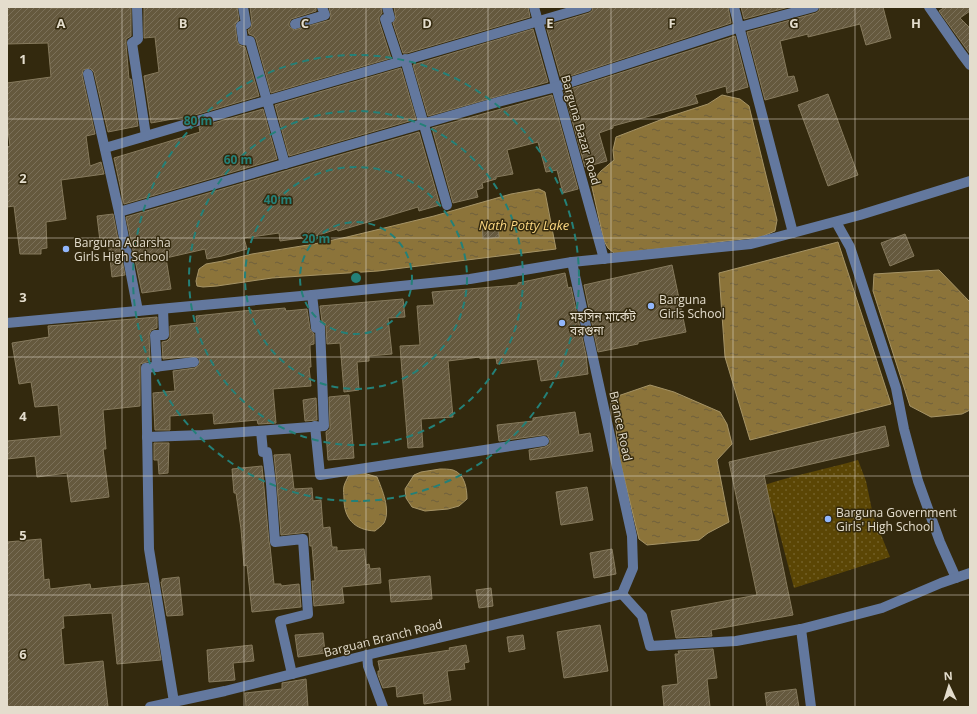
<svg xmlns="http://www.w3.org/2000/svg" width="977" height="714" viewBox="0 0 977 714" font-family="'Open Sans','Noto Sans Bengali',sans-serif">
<style>
.green{fill:url(#green-dots)}
.water{fill:url(#water-ripples);stroke:#a69466;fill-rule:evenodd}
.building{fill:url(#building-hatch);stroke:#867a5d}
.lines{fill:none;stroke-linecap:round;stroke-linejoin:round}
.minor{stroke:#63789e;stroke-width:10}
.grid{fill:none;stroke:#e4ddcd;stroke-width:1;stroke-opacity:0.55}
.ring{fill:none;stroke:#248078;stroke-width:2;stroke-dasharray:7 5}
.poi-dot{fill:#92b7fd;stroke:#33290e;stroke-width:1.5}
.labels{text-anchor:middle;dominant-baseline:central;stroke-width:3;stroke-linejoin:round;paint-order:stroke}
.street-label{font-size:12px;fill:#e4ddcd;stroke:#33290e}
.poi-label{font-size:12px;fill:#e4ddcd;stroke:#33290e;text-anchor:start}
.water-label{font-size:13px;font-style:italic;fill:#fad680;stroke:#33290e}
.grid-label{font-size:13px;text-anchor:middle;font-weight:bold;fill:#e4ddcd;stroke:#33290e;stroke-width:3;stroke-linejoin:round;paint-order:stroke}
.centre{fill:#248078;stroke:#33290e;stroke-width:2}
.ring-label{font-size:12px;text-anchor:middle;font-weight:bold;fill:#248078;stroke:#33290e;stroke-width:3;stroke-linejoin:round;paint-order:stroke}
</style>
<defs>
<pattern id="green-dots" width="8" height="8" patternUnits="userSpaceOnUse"><rect width="8" height="8" fill="#5b4605"/><path d="M2 2h.1M6 6h.1" fill="none" stroke="#726028" stroke-width="1.8" stroke-linecap="round"/></pattern>
<pattern id="water-ripples" width="26" height="14" patternUnits="userSpaceOnUse"><rect width="26" height="14" fill="#8c743a"/><path d="M2 4q2-2 4 0t4 0M15 11q2-2 4 0t4 0" fill="none" stroke="#6f603c"/></pattern>
<pattern id="building-hatch" width="6" height="6" patternUnits="userSpaceOnUse"><rect width="6" height="6" fill="#65593e"/><path d="M-1 1l2-2M0 6l6-6M5 7l2-2" fill="none" stroke="#7b7059"/></pattern>
</defs>
<rect width="100%" height="100%" fill="#33290e"/>
<path class="green" d="M 858,460 L 866,481 L 873,515 L 890,557 L 794,588 L 775,516 L 762,486 C 794,475 827,469 858,460 Z"/>
<g class="water">
<polygon points="722,95 740,99 749,106 777,220 775,231 761,237 615,254 608,248 604,241 591,183 601,171 614,160 613,150 616,137 668,117 708,104"/>
<path d="M 539,189 L 545,192 L 556,249 L 378,271 L 272,278 L 217,286 L 203,287 L 197,286 L 196,281 L 199,269 L 206,264 L 223,261 L 252,254 L 314,244 L 347,237 L 434,216 L 511,194 ZM 497,223 L 499,237 L 484,239 L 482,224 Z"/>
<polygon points="838,242 891,404 750,440 725,357 719,273"/>
<polygon points="939,270 970,302 970,410 962,414 931,417 910,406 873,291 874,274"/>
<polygon points="650,385 674,392 720,412 727,424 732,444 717,460 729,522 708,533 699,540 647,545 639,539 620,461 612,398"/>
<path d="M 440,469 C 444,469 449,469 453,470 C 465,474 467,489 467,499 L 459,506 L 448,509 L 425,511 L 412,507 L 406,498 L 405,489 L 414,475 L 421,472 Z"/>
<path d="M 360,472 L 377,477 C 382,489 391,510 384,523 C 382,526 377,529 375,531 C 354,530 344,518 344,499 C 344,495 343,490 344,486 C 345,482 348,478 349,474 Z"/>
</g>
<g class="building">
<polygon points="7,7 50,7 50,8 131,7 131,36 126,39 126,44 129,79 131,79 138,126 108,132 94,72 90,68 83,70 82,75 95,134 86,136 90,166 101,162 104,174 61,180 66,219 46,222 47,248 41,249 41,254 20,254 14,206 7,207 7,147 10,146 7,122 7,83 51,77 48,43 7,44"/>
<polygon points="144,7 237,7 239,20 235,24 237,41 239,45 245,47 259,96 195,115 151,123 144,76 159,72 155,37 144,38"/>
<polygon points="250,7 316,7 316,11 291,19 289,23 289,26 294,30 330,20 331,16 329,7 381,7 382,13 379,17 379,21 391,58 271,93 256,39 254,36 249,34 248,30 251,28 252,23"/>
<polygon points="394,7 528,7 530,17 407,53 403,53 393,23 396,19"/>
<polygon points="593,7 728,7 731,23 561,79 546,26 589,13 592,11"/>
<polygon points="741,7 789,7 744,19"/>
<polygon points="820,7 883,7 891,38 866,45 860,24 808,37 808,34 780,41 788,77 794,76 798,91 765,100 747,32 816,13 819,11"/>
<polygon points="945,7 970,7 970,11 960,18 970,28 970,54 939,11"/>
<polygon points="533,29 548,82 428,116 413,65"/>
<polygon points="735,36 748,87 727,93 726,86 695,95 698,103 613,126 613,128 599,133 607,161 585,167 564,91"/>
<polygon points="401,68 416,119 289,156 275,105"/>
<polygon points="828,94 858,175 828,186 798,105"/>
<polygon points="552,95 578,189 563,193 557,170 546,172 538,142 507,150 513,174 496,177 496,179 482,183 483,188 476,190 478,197 453,203 432,128"/>
<polygon points="263,109 277,159 124,204 114,158 200,132 199,127"/>
<polygon points="419,132 440,205 419,211 418,207 338,231 337,229 316,236 280,241 279,233 244,238 247,249 222,256 207,259 205,249 166,258 171,289 142,293 126,217"/>
<polygon points="113,214 125,275 112,277 108,240 100,241 97,216"/>
<polygon points="497,223 499,237 483,239 482,224"/>
<polygon points="905,234 914,256 890,266 881,243"/>
<polygon points="672,265 686,332 638,342 638,344 598,352 584,285"/>
<polygon points="565,273 568,288 571,287 586,355 588,374 541,381 537,359 497,364 496,358 480,359 480,357 448,361 453,417 421,419 423,447 408,448 400,346 420,345 417,306 434,305 432,292 518,285 518,283"/>
<polygon points="403,299 405,317 388,318 392,354 369,356 369,361 357,362 359,390 344,392 340,343 327,344 326,326 325,323 322,321 320,306"/>
<polygon points="285,308 286,311 307,309 310,329 314,334 314,344 310,345 310,348 311,367 309,367 311,386 273,389 276,423 258,424 257,420 214,424 213,413 170,416 170,430 155,430 153,393 175,391 173,371 195,368 200,364 199,358 194,356 163,359 162,342 167,341 170,338 170,326 197,323 196,316 252,310 252,311"/>
<polygon points="157,317 157,328 151,330 149,335 150,361 140,364 140,406 103,410 106,449 103,449 109,497 71,502 67,473 37,477 35,456 7,459 7,441 61,436 58,405 35,407 31,382 19,384 12,343 49,337 48,326"/>
<polygon points="349,395 354,458 328,460 326,432 330,429 330,426 329,397"/>
<polygon points="316,398 317,420 305,421 303,400"/>
<polygon points="575,412 579,435 590,433 593,451 530,460 529,450 545,447 550,444 550,440 547,435 543,435 499,441 497,425 533,421 533,418"/>
<polygon points="885,426 889,446 764,475 793,615 711,630 712,636 676,638 671,611 757,595 729,462"/>
<polygon points="154,443 169,443 168,473 159,474 158,460 154,460"/>
<polygon points="290,454 294,489 312,488 313,501 321,500 323,528 330,527 332,547 337,547 337,551 364,549 366,565 369,564 370,569 380,568 381,583 342,587 344,603 314,606 312,581 315,581 312,546 310,546 309,532 281,535 277,484 274,455"/>
<polygon points="262,466 269,542 270,546 274,584 281,584 281,586 299,584 301,607 252,612 247,565 244,566 241,529 236,493 234,493 232,469"/>
<polygon points="587,487 593,520 561,525 556,492"/>
<polygon points="41,539 44,580 49,579 50,589 90,584 91,589 148,583 161,660 117,664 112,613 63,616 64,628 61,629 64,665 103,661 108,707 7,707 7,542"/>
<polygon points="612,549 616,574 594,578 590,553"/>
<polygon points="430,576 432,599 391,602 389,580"/>
<polygon points="179,577 183,615 167,616 161,582 162,582 162,579"/>
<polygon points="491,588 493,606 479,608 476,590"/>
<polygon points="600,625 608,671 564,678 557,632"/>
<polygon points="323,633 325,653 298,657 295,635"/>
<polygon points="523,635 525,649 509,652 507,637"/>
<polygon points="252,645 254,661 233,663 235,680 209,682 207,650"/>
<polygon points="466,645 469,662 464,663 465,669 447,671 451,700 424,704 423,693 397,697 396,686 383,688 378,675 378,671 380,671 378,661 450,650 449,648"/>
<polygon points="713,649 717,678 707,679 710,707 664,707 662,686 678,684 675,654 679,654 678,651"/>
<polygon points="306,679 308,707 246,707 245,693 282,689 282,683"/>
<polygon points="796,689 799,707 767,707 765,693"/>
</g>
<g class="lines">
<g class="minor">
<polyline points="137,7 138,39 132,43 146,136"/>
<polyline points="243,7 246,24 241,26 243,40 250,41 285,164"/>
<polyline points="387,7 390,18 385,19 399,61"/>
<polyline points="534,7 604,259"/>
<polyline points="734,7 793,233"/>
<polyline points="929,7 961,53 970,65"/>
<polyline points="295,24 325,15 322,7"/>
<polyline points="405,59 447,205"/>
<polyline points="88,74 119,212 138,311"/>
<polyline points="105,148 587,7"/>
<polyline points="119,212 498,102 556,87 740,27 814,7"/>
<polyline points="836,222 850,247 896,388 904,429 918,481 940,542 956,578"/>
<polyline points="572,262 632,536 633,568 622,594"/>
<polyline points="7,323 312,295 470,279 572,262 751,244 860,215 970,181"/>
<polyline points="157,367 155,335 164,335 163,309"/>
<polyline points="315,426 320,475 544,441"/>
<polyline points="261,431 263,452 267,452 271,484 275,542 303,539 308,614 280,621 292,674"/>
<polyline points="147,437 203,435 324,426 320,327 316,328 312,295"/>
<polyline points="622,594 642,616 650,646 736,641 801,629 882,608 941,583 970,573"/>
<polyline points="801,629 811,707"/>
<polyline points="367,655 368,666 383,707"/>
<polyline points="174,702 149,549 146,368 194,362"/>
<polyline points="150,707 225,691 367,655 622,594"/>
</g>
</g>
<path class="grid" d="M 122,7 L 122,707M 244,7 L 244,707M 366,7 L 366,707M 488,7 L 488,707M 611,7 L 611,707M 733,7 L 733,707M 855,7 L 855,707M 7,119 L 970,119M 7,238 L 970,238M 7,357 L 970,357M 7,476 L 970,476M 7,595 L 970,595"/>
<g class="ring">
<circle cx="356" cy="278" r="56"/>
<circle cx="356" cy="278" r="111"/>
<circle cx="356" cy="278" r="167"/>
<circle cx="356" cy="278" r="223"/>
</g>
<g class="poi-dot">
<circle cx="66" cy="249" r="4"/>
<circle cx="651" cy="306" r="4"/>
<circle cx="562" cy="323" r="4"/>
<circle cx="828" cy="519" r="4"/>
</g>
<g class="labels">
<g class="street-label">
<text transform="translate(581 130) rotate(74)">Barguna Bazar Road</text>
<text transform="translate(621 426) rotate(78)">Brance Road</text>
<text transform="translate(383 638) rotate(-14)">Barguan Branch Road</text>
</g>
<g class="poi-label">
<text x="74" y="242">Barguna Adarsha<tspan x="74" dy="14">Girls High School</tspan></text>
<text x="659" y="299">Barguna<tspan x="659" dy="14">Girls School</tspan></text>
<text x="570" y="316">মহসিন মার্কেট<tspan x="570" dy="14">বরগুনা</tspan></text>
<text x="836" y="512">Barguna Government<tspan x="836" dy="14">Girls' High School</tspan></text>
</g>
<g class="water-label">
<text x="524" y="225">Nath Potty Lake</text>
</g>
</g>
<g class="grid-label">
<text x="61" y="28">A</text>
<text x="183" y="28">B</text>
<text x="305" y="28">C</text>
<text x="427" y="28">D</text>
<text x="550" y="28">E</text>
<text x="672" y="28">F</text>
<text x="794" y="28">G</text>
<text x="916" y="28">H</text>
<text x="23" y="64">1</text>
<text x="23" y="183">2</text>
<text x="23" y="302">3</text>
<text x="23" y="421">4</text>
<text x="23" y="540">5</text>
<text x="23" y="659">6</text>
</g>
<circle cx="356" cy="278" r="6" class="centre"/>
<g class="ring-label">
<text x="198" y="125">80 m</text>
<text x="238" y="164">60 m</text>
<text x="278" y="204">40 m</text>
<text x="316" y="243">20 m</text>
</g>
<rect width="977" height="714" fill="none" stroke="#e4ddcd" stroke-width="16"/>
<g transform="translate(949 686) rotate(356)" stroke="#33290e" stroke-width="3" paint-order="stroke">
<path d="M0-3L7 15L0 10L-7 15Z" fill="#e4ddcd"/>
<text y="-6" font-size="11" font-weight="bold" text-anchor="middle" fill="#e4ddcd">N</text>
</g>
</svg>
